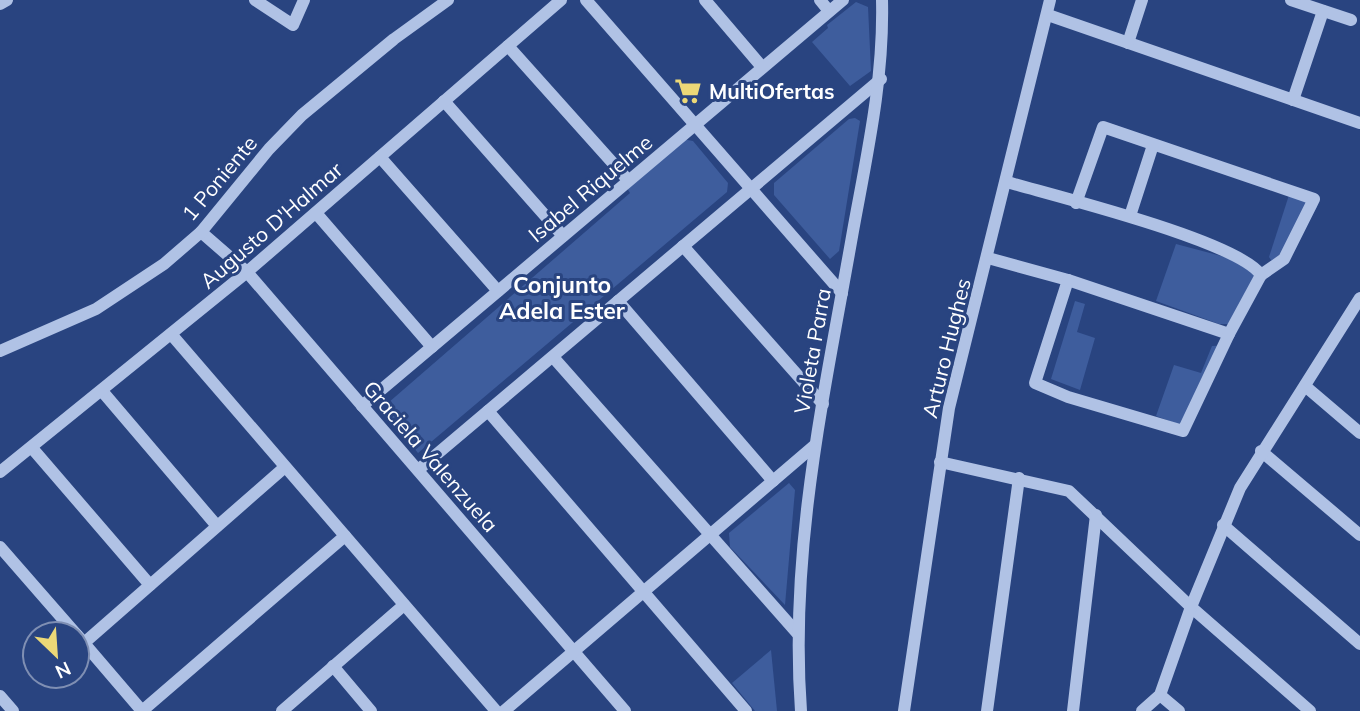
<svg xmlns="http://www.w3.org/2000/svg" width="1360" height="711" viewBox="0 0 1360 711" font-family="Mulish,sans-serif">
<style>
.green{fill:#3e5d9d}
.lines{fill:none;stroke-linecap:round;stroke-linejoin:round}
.minor{stroke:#b0c2e5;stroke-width:12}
.labels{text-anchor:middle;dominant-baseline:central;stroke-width:6;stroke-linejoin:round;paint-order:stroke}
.poi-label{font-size:21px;font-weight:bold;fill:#fff;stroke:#294480;text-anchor:start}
.street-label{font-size:21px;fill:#fff;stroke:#294480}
.neighbourhood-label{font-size:23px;font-weight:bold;fill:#fff;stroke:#294480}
</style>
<rect width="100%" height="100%" fill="#294480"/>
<g class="green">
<polygon points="856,2 868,7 871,71 850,86 812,42 828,28 827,25"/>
<polygon points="855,118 860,121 839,251 830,259 774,195 774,183 849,119"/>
<polygon points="682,139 693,141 728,183 727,192 418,453 387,416 388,403 630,193 627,188"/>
<polygon points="1290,192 1318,203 1317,207 1289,257 1273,263 1269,257"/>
<polygon points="1176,244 1244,262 1255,273 1255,283 1230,324 1219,324 1156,301"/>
<polygon points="1075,301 1085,304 1077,332 1095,338 1080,390 1051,379"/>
<polygon points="1228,345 1183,426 1156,416 1174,365 1201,373 1212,346"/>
<polygon points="789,483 795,490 785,605 730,547 729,533"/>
<polygon points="771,650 777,711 755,711 732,683"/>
</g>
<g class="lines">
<g class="minor">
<polyline points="255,0 293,25 304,0"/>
<polyline points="586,0 842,293"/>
<polyline points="705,0 762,67"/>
<polyline points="820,0 829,11"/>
<polyline points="1291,0 1351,20"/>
<polyline points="0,4 7,0"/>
<polyline points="1048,15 1360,123"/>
<polyline points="1128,43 1142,0"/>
<polyline points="508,46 628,180"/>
<polyline points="1293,100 1323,11"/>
<polyline points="444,101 563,236"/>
<polyline points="380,157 498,291"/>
<polyline points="1076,203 1103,127 1314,199 1284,259 1261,275"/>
<polyline points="316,213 432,347"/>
<polyline points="1130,216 1153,145"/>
<polyline points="201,232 247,272 625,711"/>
<polyline points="683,246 823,404"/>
<path d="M 988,258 L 1068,280 L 1229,334 L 1261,275 C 1238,241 1055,196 1007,182"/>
<polyline points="1068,280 1035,383 1068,397 1183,431 1229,334"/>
<polyline points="618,301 773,481"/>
<polyline points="171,334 496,711"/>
<polyline points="0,351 96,309 164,264 201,232 269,149 302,115 394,39 448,0"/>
<polyline points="553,357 798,634"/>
<polyline points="1305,386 1360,433"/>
<polyline points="102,391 217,526"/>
<polyline points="362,406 843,0"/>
<polyline points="488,411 746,711"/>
<polyline points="32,448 150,585"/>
<polyline points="1261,451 1360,535"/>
<polyline points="940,462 1069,491 1191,607 1310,711"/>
<polyline points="418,470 881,79"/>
<polyline points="0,472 247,272 561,0"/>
<polyline points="1223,525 1360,644"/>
<polyline points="0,547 76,634"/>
<polyline points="77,635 142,711 345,536"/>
<polyline points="84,643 285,467"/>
<polyline points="333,666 371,711"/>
<polyline points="1160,695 1179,711"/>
<polyline points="0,696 13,711"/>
<polyline points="282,711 404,605"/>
<polyline points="504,711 815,445"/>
<path d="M 801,711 C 789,548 825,391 853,231 C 867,154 884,79 882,0"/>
<polyline points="904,711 949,408 1050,0"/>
<polyline points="987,711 1019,478"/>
<polyline points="1073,711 1096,515"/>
<polyline points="1142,711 1160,695 1191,607 1240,488 1360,298"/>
</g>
</g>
<defs>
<symbol id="supermarket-bare" viewBox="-9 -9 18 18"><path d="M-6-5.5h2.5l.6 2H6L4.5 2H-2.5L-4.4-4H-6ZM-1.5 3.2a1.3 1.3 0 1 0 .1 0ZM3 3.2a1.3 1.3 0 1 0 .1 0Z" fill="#ecd877" stroke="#294480" stroke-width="2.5" paint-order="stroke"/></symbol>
</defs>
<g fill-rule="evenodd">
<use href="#supermarket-bare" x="669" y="72" width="38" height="38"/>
</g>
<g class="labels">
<g class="poi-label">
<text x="709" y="91">MultiOfertas</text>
</g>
<g class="street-label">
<text transform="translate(219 178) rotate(-50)">1 Poniente</text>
<text transform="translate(590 188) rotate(-40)">Isabel Riquelme</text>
<text transform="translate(271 225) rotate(-41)">Augusto D'Halmar</text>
<text transform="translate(946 348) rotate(-76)">Arturo Hughes</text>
<text transform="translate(812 351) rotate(-80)">Violeta Parra</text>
<text transform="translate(431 456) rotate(49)">Graciela Valenzuela</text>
</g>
<g class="neighbourhood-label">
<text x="562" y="284">Conjunto<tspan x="562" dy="26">Adela Ester</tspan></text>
</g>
</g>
<g transform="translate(56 655) rotate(155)"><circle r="33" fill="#294480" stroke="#7f8fb3" stroke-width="2"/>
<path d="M0-5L12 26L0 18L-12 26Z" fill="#ecd877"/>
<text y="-10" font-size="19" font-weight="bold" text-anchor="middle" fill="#ffffff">N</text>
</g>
</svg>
